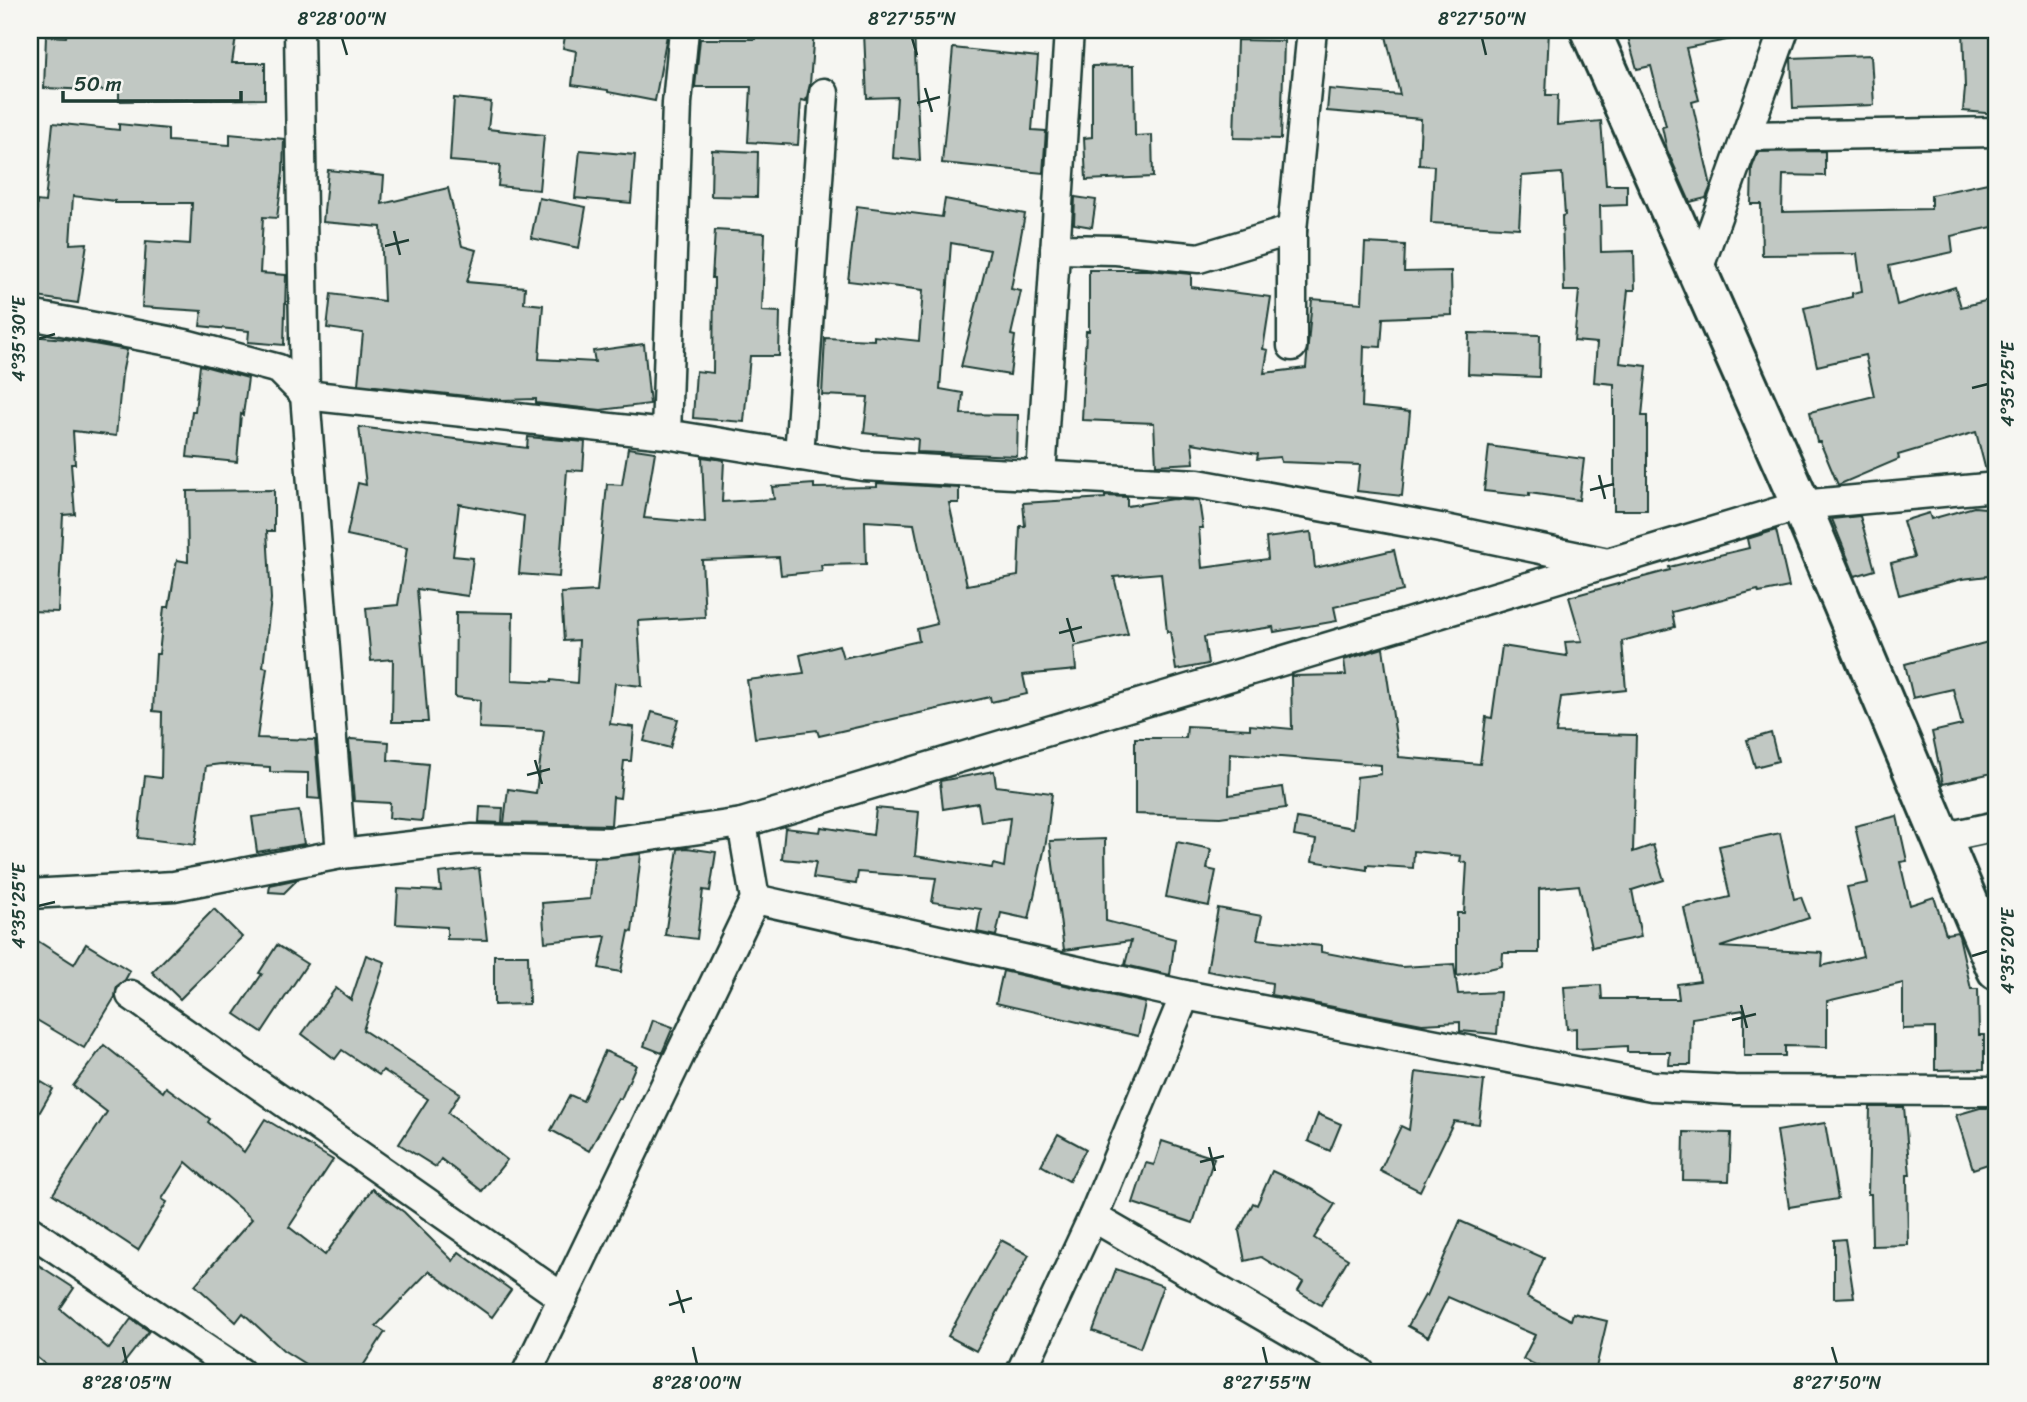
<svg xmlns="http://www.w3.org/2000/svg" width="2027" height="1402" viewBox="0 0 2027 1402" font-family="Sriracha,sans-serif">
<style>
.building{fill:#c1c8c3;stroke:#1f3d34;stroke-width:2}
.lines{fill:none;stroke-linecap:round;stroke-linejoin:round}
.street-casing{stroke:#1f3d34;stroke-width:33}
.secondary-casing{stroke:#1f3d34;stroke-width:44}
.street{stroke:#f6f6f2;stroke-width:28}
.secondary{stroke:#f6f6f2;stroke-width:38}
.ticks{fill:none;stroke:#1f3d34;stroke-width:2.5}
.neatline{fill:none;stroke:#1f3d34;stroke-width:2.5}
.ticks-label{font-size:18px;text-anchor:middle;fill:#1f3d34}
</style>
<rect width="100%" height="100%" fill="#f6f6f2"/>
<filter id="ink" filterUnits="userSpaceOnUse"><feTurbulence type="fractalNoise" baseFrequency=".0143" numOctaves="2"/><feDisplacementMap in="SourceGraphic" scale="14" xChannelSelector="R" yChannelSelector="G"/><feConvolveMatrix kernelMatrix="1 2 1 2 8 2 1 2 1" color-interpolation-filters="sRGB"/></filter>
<g filter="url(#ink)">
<g class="building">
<polygon points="67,30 237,30 232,63 265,63 265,99 119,101 119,91 44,88 46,36 66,37"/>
<polygon points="566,30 637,30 667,35 655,101 608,92 608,90 572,85 576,51 563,48"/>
<polygon points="755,30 814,30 810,84 806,101 801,100 798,145 748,142 751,87 695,87 700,39 755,39"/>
<polygon points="1416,30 1549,30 1546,95 1558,95 1557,125 1601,121 1606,185 1627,185 1627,205 1600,206 1601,252 1634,251 1635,290 1628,290 1620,363 1647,366 1642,416 1647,416 1647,510 1614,510 1614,384 1594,382 1597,343 1574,341 1579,291 1564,291 1562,216 1565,215 1562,173 1522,176 1519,228 1431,223 1434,166 1419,165 1421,119 1327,111 1329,89 1400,95 1386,36"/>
<polygon points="1626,30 1731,30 1732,39 1686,48 1699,100 1692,102 1711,186 1706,198 1690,202 1667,150 1662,127 1666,126 1651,66 1637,69"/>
<polygon points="1963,30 1997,30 1997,114 1963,111 1965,88"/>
<polygon points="914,31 920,161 893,158 897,97 867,98 864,33"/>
<polygon points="1237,40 1284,41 1281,139 1234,138"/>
<polygon points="953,48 1038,57 1032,130 1046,131 1043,173 942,163"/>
<polygon points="1871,55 1874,105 1793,108 1791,58"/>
<polygon points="1134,65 1135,136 1152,135 1153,177 1086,180 1084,138 1092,137 1092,66"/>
<polygon points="454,98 491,102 488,129 544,135 539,190 498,186 500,165 450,161"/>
<polygon points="53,123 119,130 119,124 168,129 168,141 230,145 230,134 284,139 283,172 277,218 263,217 260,273 286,275 284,345 248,342 249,331 200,326 202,311 142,307 146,241 190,244 192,203 115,203 115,201 73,196 70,244 87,243 78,303 30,296 38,233 35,233 37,201 45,202"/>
<polygon points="580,150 635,155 631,203 575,198"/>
<polygon points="712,150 758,152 757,197 711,196"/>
<polygon points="1825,151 1825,176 1783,175 1782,212 1931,209 1931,195 1997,181 1997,226 1951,236 1953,252 1889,266 1897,305 1955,287 1961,307 1997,298 1997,348 1993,349 1997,368 1997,471 1986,471 1976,432 1898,455 1899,459 1838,485 1820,442 1817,442 1810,412 1874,396 1865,355 1817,366 1804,308 1852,297 1852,293 1862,291 1857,254 1762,255 1761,204 1751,204 1752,168 1758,152"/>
<polygon points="328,170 384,176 382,204 448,188 462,246 476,250 467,282 525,287 524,303 543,305 539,359 595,362 593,351 644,344 650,404 601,410 536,403 536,399 502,400 358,384 363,333 327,328 331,294 384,301 381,227 323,222"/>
<polygon points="1075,197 1096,200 1092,227 1074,224"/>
<polygon points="539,198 586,207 579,248 531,238"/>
<polygon points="945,199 1025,214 1011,289 1021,291 1011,335 1015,336 1010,375 961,367 990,250 951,243 940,389 963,393 961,414 1018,415 1017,456 917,452 918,439 864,433 868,397 822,395 825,338 874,340 874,336 919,341 923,290 848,281 857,206 942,217"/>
<polygon points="715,230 765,233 762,311 780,312 779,356 750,356 744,422 693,418 696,371 713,373 714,278 712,278"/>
<polygon points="1365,243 1405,245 1404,272 1451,271 1452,315 1383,318 1381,347 1364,346 1362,407 1410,412 1402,496 1357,491 1360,465 1281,462 1280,457 1257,459 1258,454 1192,443 1194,463 1156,465 1154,423 1082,420 1086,331 1089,331 1089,270 1149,270 1191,274 1191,287 1271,297 1263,349 1268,350 1264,373 1306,368 1312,299 1362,303"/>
<polygon points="1469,333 1540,335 1539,377 1468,374"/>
<polygon points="30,336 66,339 127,350 122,374 116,436 73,431 75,464 71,464 75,514 63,515 58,612 30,611"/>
<polygon points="200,365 248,378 243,415 241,414 237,462 187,457 192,411 195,411"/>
<polygon points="359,427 527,448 528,437 585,442 583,471 567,470 559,577 519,574 524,516 459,504 453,556 473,558 468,596 417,589 428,722 392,722 393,659 371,661 366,608 398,605 407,548 347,535 358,483 366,485"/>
<polygon points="1489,446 1584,459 1579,500 1529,493 1529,496 1484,491"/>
<polygon points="628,448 655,452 644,518 705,523 702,457 724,460 722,502 774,499 772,487 814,484 814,488 877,487 877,483 959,488 959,503 949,503 967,585 1018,576 1020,526 1025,526 1023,503 1105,498 1105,496 1127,497 1127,506 1173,499 1199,501 1203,528 1199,528 1202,568 1268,559 1266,538 1311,532 1315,568 1394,550 1403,591 1334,607 1337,621 1274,632 1273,627 1204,637 1208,664 1176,670 1170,631 1167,632 1161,573 1114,577 1128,634 1074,646 1076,670 1023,675 1027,694 991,702 990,697 819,736 817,730 755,738 747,680 804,673 800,655 839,645 843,658 919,641 917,629 937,624 929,596 914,524 865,521 866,564 821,565 822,571 781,575 779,557 702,560 705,617 638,621 642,686 615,683 610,724 634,727 631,761 624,761 620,798 613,797 611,825 504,823 508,789 536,793 544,731 479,728 480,700 455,697 456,612 513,613 512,680 551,682 551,680 577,683 579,640 564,641 561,593 597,591 607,484 622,485"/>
<polygon points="274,490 274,531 267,531 271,599 263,667 267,668 257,738 315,740 320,799 308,798 308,773 270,772 270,767 221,764 206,766 195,845 138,838 145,776 161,778 162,712 153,711 156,654 159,654 164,607 169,607 177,560 188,562 187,491"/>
<polygon points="1974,507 1997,509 1997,575 1962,579 1899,595 1891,563 1914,557 1903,521 1929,513 1931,519"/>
<polygon points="1860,516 1875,570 1855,576 1832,519"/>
<polygon points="1776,530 1789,587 1759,593 1758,590 1672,612 1675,627 1622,641 1626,690 1561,697 1556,733 1636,735 1633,852 1653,845 1664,880 1632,890 1641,937 1592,947 1579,885 1539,889 1539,953 1503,953 1502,966 1457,976 1457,913 1464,913 1467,863 1460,862 1461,856 1414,851 1413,868 1367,865 1367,870 1312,861 1316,840 1294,836 1297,818 1353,828 1357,777 1381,774 1381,765 1230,753 1229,795 1283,787 1286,808 1220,817 1135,814 1135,738 1186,738 1187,726 1250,729 1250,725 1292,729 1291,676 1346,675 1344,660 1383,648 1399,757 1480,764 1486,717 1492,718 1502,646 1567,656 1565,642 1582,641 1569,597 1670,570 1669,567 1749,548 1747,539"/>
<polygon points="1992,641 1997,664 1997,772 1943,784 1932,732 1962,725 1953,689 1913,698 1905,664"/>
<polygon points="652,712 678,719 670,748 644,741"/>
<polygon points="1771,733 1778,761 1755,767 1747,740"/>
<polygon points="351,739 389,742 388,760 428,764 422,821 389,818 390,803 354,801 349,741"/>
<polygon points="994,771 996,786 1052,793 1046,842 1029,919 1001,913 996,936 977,932 981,909 932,902 936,878 858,872 856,884 813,878 816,862 782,859 785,828 820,832 821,827 873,835 876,808 919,812 915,856 992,868 993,864 1004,867 1010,818 981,822 978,803 943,809 940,781"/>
<polygon points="480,807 503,808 502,823 479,822"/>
<polygon points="299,811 304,844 257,852 252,817"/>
<polygon points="1897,816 1907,861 1900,862 1910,905 1934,897 1946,934 1957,932 1959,936 1971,989 1978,989 1979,1035 1984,1035 1984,1069 1935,1070 1935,1028 1903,1029 1903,983 1827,1001 1827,1047 1785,1046 1785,1056 1744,1056 1744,1010 1692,1018 1691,1065 1669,1065 1670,1052 1627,1052 1627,1046 1576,1049 1576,1028 1567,1029 1564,987 1601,985 1602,999 1679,999 1677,984 1700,981 1684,908 1730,897 1719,846 1780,833 1794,899 1801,897 1809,918 1720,947 1823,953 1822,966 1863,956 1847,887 1868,883 1855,826"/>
<polygon points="1105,839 1106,921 1175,939 1170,975 1125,965 1131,941 1064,950 1050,841"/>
<polygon points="1177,842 1211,849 1207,869 1216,871 1209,906 1166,897"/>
<polygon points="687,848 716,852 710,891 703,890 697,939 665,935 678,849"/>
<polygon points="641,854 632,932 629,931 621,972 599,968 606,936 545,942 542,903 590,899 594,858"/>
<polygon points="479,868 487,940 447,939 447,927 396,924 398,889 441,891 439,873"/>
<polygon points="298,879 284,893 269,892 270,885"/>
<polygon points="1218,908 1262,916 1257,939 1321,946 1321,952 1401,967 1454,964 1458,994 1500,992 1497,1034 1460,1031 1460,1022 1422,1024 1271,995 1272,983 1207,971"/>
<polygon points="214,909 242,937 180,999 152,972"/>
<polygon points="30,936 74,964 86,944 130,971 125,980 117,986 115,997 84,1048 30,1016"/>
<polygon points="277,945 307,964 262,1032 235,1014 262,974 259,973"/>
<polygon points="366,955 385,962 363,1030 460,1093 448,1113 507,1160 482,1191 441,1159 436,1167 399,1144 428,1099 383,1070 379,1075 342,1050 335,1059 302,1034 336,988 351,1000"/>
<polygon points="494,955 528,955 529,1004 494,1005"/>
<polygon points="1003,971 1145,1003 1138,1036 996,1003"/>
<polygon points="653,1020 673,1027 662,1053 644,1046"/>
<polygon points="104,1045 163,1092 166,1087 210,1119 208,1122 244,1152 265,1119 333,1160 289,1227 325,1255 372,1189 404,1212 453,1261 459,1252 511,1290 492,1317 429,1271 376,1326 385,1332 359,1372 318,1372 283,1350 243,1313 236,1322 195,1285 252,1219 186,1162 162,1199 167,1202 138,1250 53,1194 107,1112 73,1086"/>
<polygon points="605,1051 636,1065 621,1099 618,1098 589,1151 551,1130 570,1095 583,1101"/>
<polygon points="1416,1072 1484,1081 1479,1124 1454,1121 1420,1191 1380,1171 1401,1126 1409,1130"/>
<polygon points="30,1075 53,1089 30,1129"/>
<polygon points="1870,1107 1904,1107 1910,1175 1907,1175 1908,1245 1872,1246 1871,1194 1868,1194"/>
<polygon points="1980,1108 1997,1108 1997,1161 1973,1169 1956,1115"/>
<polygon points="1318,1114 1341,1124 1330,1151 1308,1141"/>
<polygon points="1825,1123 1838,1199 1789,1207 1777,1131"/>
<polygon points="1684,1132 1731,1133 1729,1181 1683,1180"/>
<polygon points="1058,1134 1086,1149 1069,1181 1041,1165"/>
<polygon points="1162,1141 1214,1158 1193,1223 1133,1203 1146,1163 1154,1165"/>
<polygon points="1272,1171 1311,1189 1335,1204 1314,1238 1348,1259 1321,1305 1298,1291 1303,1282 1261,1257 1245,1261 1239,1231 1253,1203 1257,1205"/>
<polygon points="1460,1221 1544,1258 1527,1297 1571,1320 1573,1313 1607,1321 1595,1372 1550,1372 1523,1359 1535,1335 1448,1297 1428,1337 1408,1326 1425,1295 1427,1296"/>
<polygon points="1845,1239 1854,1297 1834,1298 1834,1240"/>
<polygon points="1001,1240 1029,1255 976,1351 948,1336"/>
<polygon points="37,1264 74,1288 60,1309 109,1349 131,1319 149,1331 117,1372 55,1372 30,1352 30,1275"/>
<polygon points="1116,1269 1163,1286 1140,1348 1093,1331"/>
</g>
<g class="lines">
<defs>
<g id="street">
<polyline points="299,30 305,395 341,854"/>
<polyline points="1747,136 1997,132"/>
<polyline points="1055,249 1116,250 1199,258 1292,230"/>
<polyline points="1698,270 1784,30"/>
<polyline points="30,315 185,344 279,369 305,395 666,434 863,466 1198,484 1440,528 1603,562"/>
<polyline points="1292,346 1292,230 1312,30"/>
<polyline points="666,434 677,103 684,30"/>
<polyline points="799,456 824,93"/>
<polyline points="1041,476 1069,30"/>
<polyline points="1941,838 1997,826"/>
<polyline points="30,894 174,886 341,854 473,839 609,842 742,823"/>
<polyline points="755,899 1185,995 1652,1086 1734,1090 1997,1091"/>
<polyline points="131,995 563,1298"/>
<polyline points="1093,1217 1360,1372"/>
<polyline points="30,1231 240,1372"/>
<polyline points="527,1372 755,899 742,823 1801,505 1997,487"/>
<polyline points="1021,1372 1093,1217 1185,995"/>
</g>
<polyline id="secondary" points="1590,30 1801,505 1997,970"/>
</defs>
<use href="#street" class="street-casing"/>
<use href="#secondary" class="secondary-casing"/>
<use href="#street" class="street"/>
<use href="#secondary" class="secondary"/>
</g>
</g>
<path class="ticks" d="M 342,38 L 347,55M 912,38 L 917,55M 1482,38 L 1486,55M 925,88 L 932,112M 917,103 L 940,97M 394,231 L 400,255M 385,246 L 409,240M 38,339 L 55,334M 1972,388 L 1988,384M 1599,475 L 1605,499M 1590,490 L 1614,484M 1067,618 L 1074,642M 1059,633 L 1082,627M 535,760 L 542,784M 527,775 L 550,769M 38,906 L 55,902M 1972,956 L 1988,951M 1741,1005 L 1747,1028M 1732,1020 L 1756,1014M 1209,1147 L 1215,1171M 1200,1162 L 1224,1156M 677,1290 L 684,1313M 669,1305 L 692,1298M 123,1347 L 127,1364M 693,1347 L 697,1364M 1263,1347 L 1267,1364M 1832,1347 L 1837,1364"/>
<rect width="2027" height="1402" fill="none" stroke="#f6f6f2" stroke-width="77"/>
<path d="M63 91v10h178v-10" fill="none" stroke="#1f3d34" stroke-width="3.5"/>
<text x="74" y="91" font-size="21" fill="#1f3d34" stroke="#f6f6f2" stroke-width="5" paint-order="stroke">50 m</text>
<rect x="38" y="38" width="1950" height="1326" class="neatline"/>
<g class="ticks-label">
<text x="342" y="25">8°28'00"N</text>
<text x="912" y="25">8°27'55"N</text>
<text x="1482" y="25">8°27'50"N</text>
<text transform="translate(19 339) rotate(-90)" y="6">4°35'30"E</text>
<text transform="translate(2008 384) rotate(-90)" y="6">4°35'25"E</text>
<text transform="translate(19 906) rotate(-90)" y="6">4°35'25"E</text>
<text transform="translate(2008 951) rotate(-90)" y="6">4°35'20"E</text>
<text x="127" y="1389">8°28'05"N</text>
<text x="697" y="1389">8°28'00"N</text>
<text x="1267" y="1389">8°27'55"N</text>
<text x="1837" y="1389">8°27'50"N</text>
</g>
</svg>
